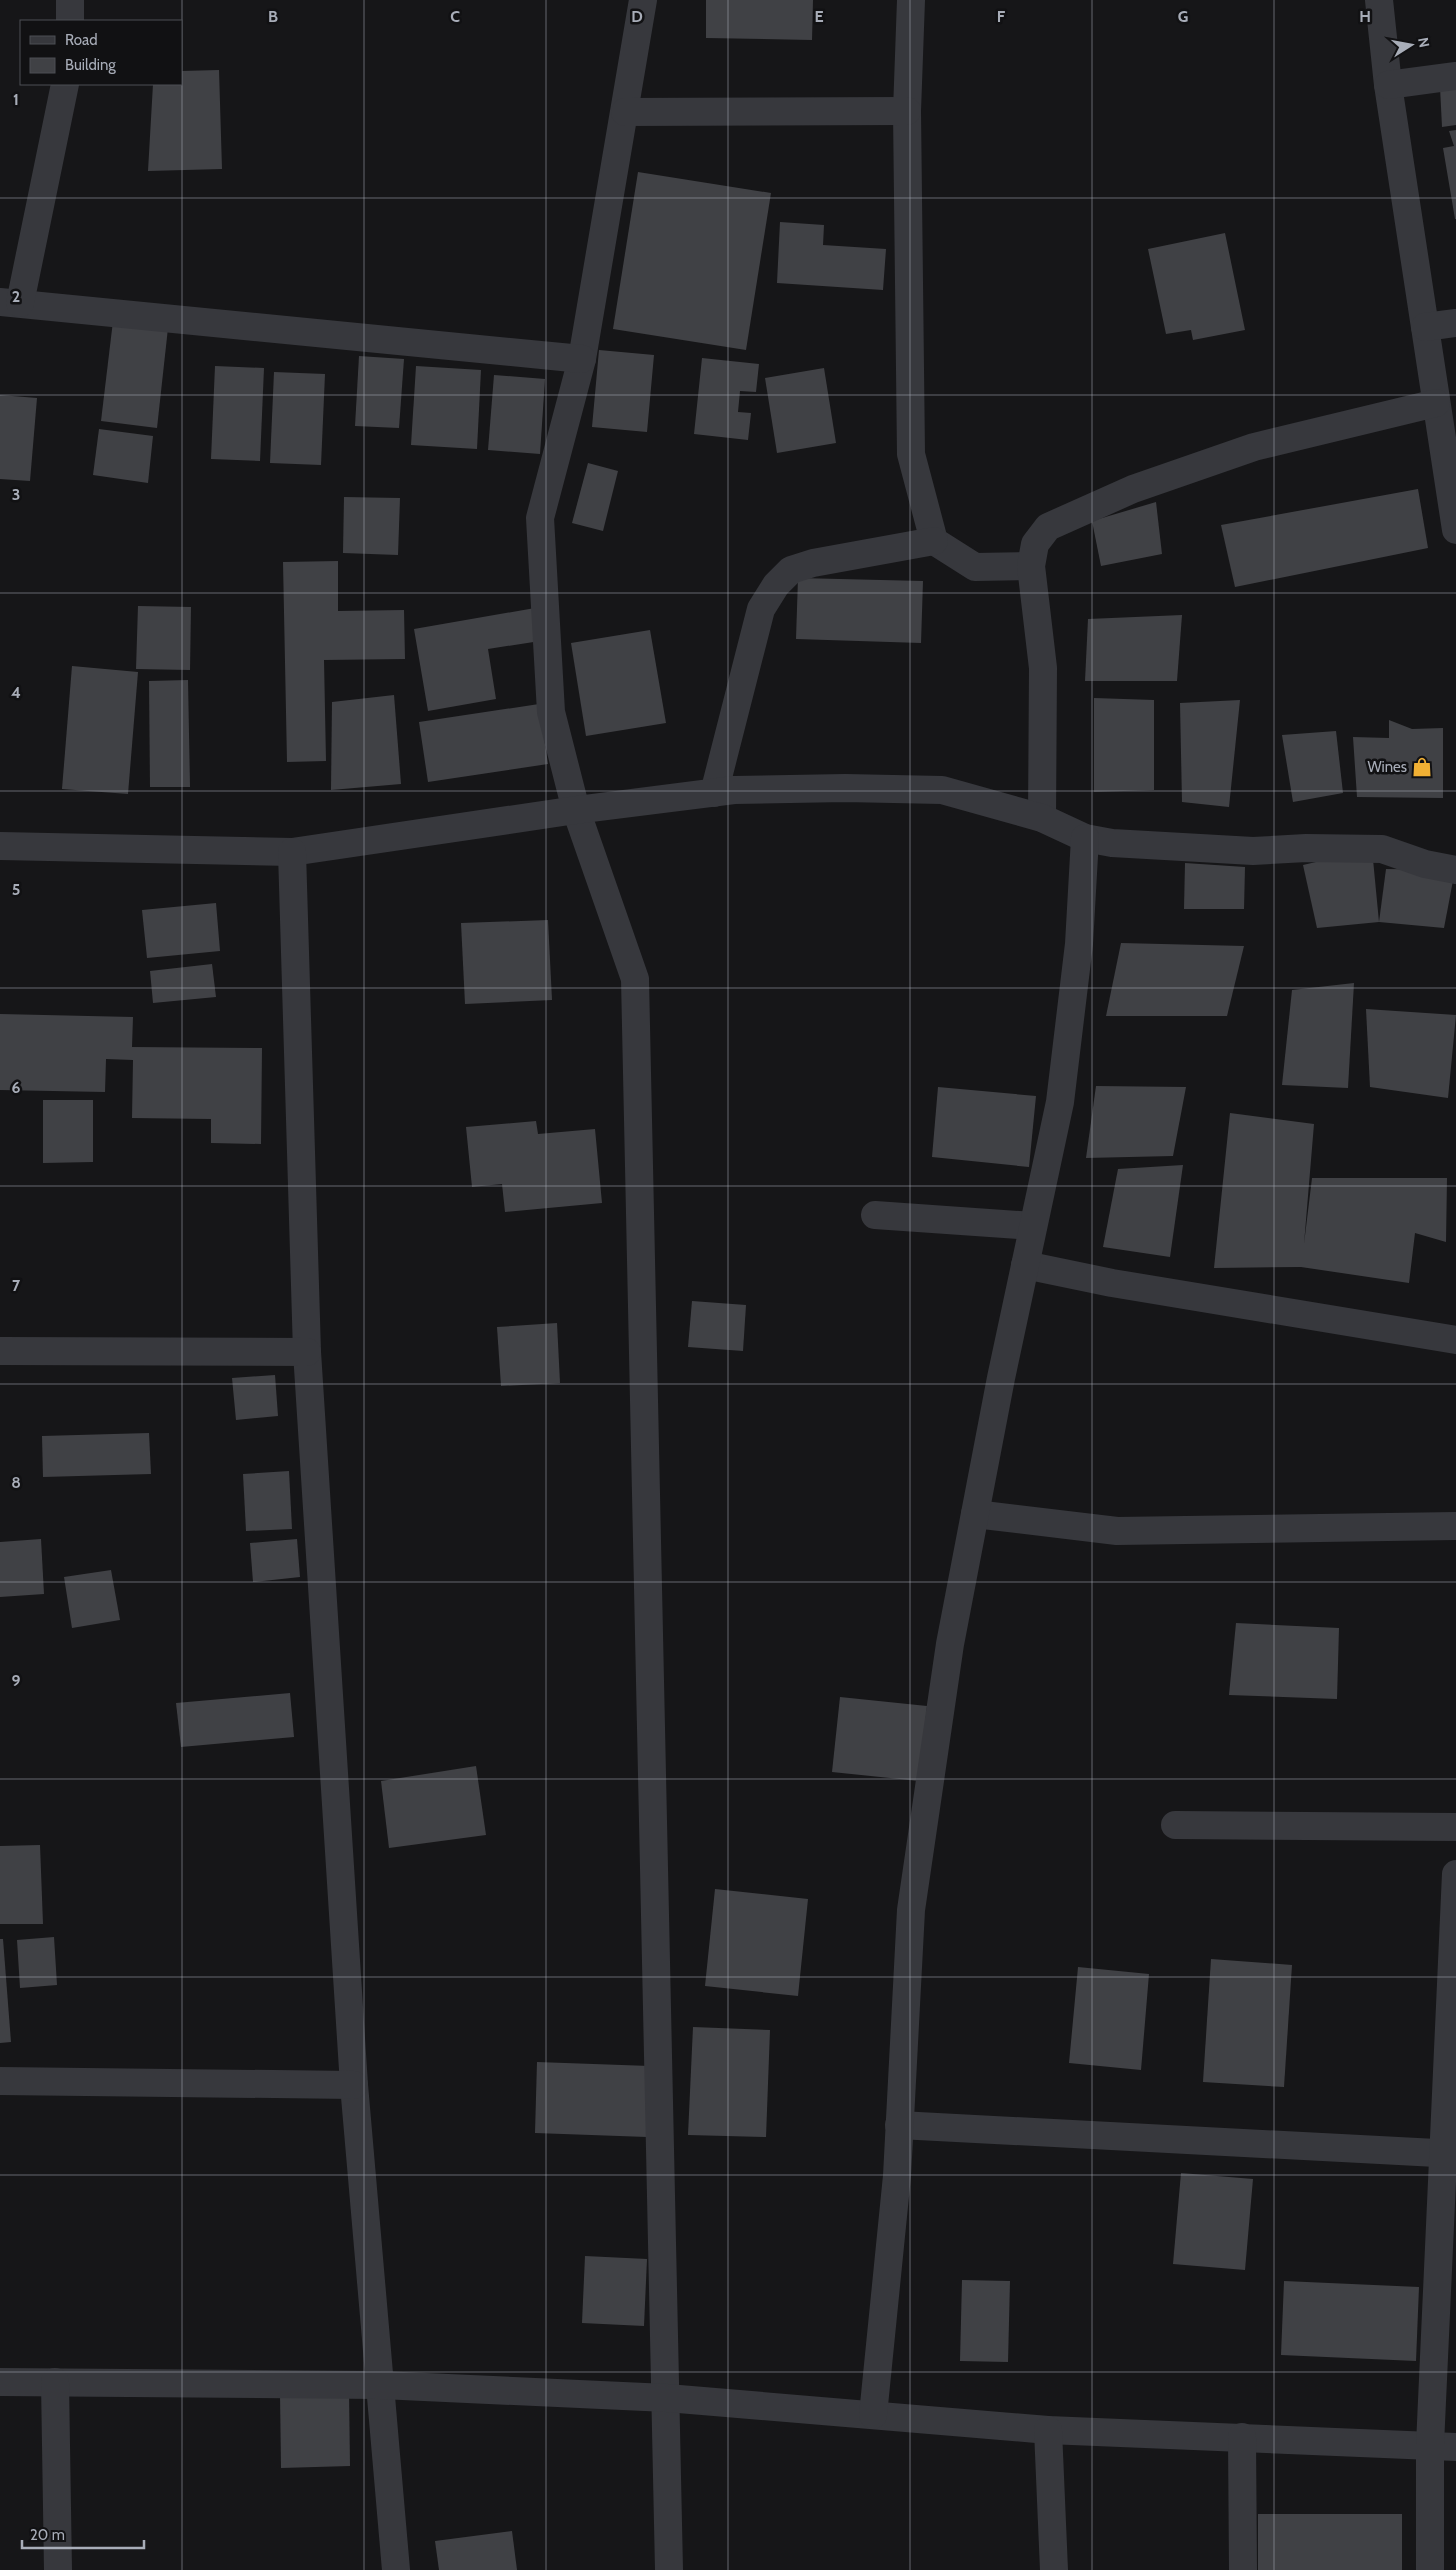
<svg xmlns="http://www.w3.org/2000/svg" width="1456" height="2570" viewBox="0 0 1456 2570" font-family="Cabin,sans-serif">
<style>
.building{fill:#404145}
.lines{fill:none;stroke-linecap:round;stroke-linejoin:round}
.minor{stroke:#37383d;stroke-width:28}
.grid{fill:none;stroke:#a8adb8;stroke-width:1;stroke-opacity:0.55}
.labels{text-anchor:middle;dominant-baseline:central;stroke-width:5;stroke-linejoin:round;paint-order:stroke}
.poi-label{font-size:15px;fill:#a8adb8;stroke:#111113;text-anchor:end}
.grid-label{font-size:16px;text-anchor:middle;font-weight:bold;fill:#a8adb8;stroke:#111113;stroke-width:5;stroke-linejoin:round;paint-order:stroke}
</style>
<rect width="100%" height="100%" fill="#161618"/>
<g class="building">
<polygon points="706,0 813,0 812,40 706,38"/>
<polygon points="219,70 222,169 148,171 153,84 181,84 181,71"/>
<polygon points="1456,85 1456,125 1442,127 1440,87"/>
<polygon points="1456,130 1456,219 1455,219 1443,148 1454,146 1449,131"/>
<polygon points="638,172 771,193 746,350 613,329"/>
<polygon points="780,222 824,225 823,245 886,249 883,290 777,283"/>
<polygon points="1225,233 1245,330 1193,340 1191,330 1166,334 1148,249"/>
<polygon points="113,321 168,328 157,428 101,421"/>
<polygon points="599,350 654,355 647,432 592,427"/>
<polygon points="359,356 404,359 399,428 355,426"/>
<polygon points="702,358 759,364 756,392 740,391 738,412 751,413 748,440 694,434"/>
<polygon points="215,366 264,368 260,461 211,459"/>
<polygon points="416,366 481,370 477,449 411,445"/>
<polygon points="824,368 836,443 777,453 765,378"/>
<polygon points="274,372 325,374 321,465 270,463"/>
<polygon points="494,375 545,379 540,454 488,450"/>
<polygon points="0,395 37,398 30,481 0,479"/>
<polygon points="99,429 153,436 148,483 93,475"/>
<polygon points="588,463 618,471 603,531 572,523"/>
<polygon points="1418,489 1428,548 1235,587 1221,525"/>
<polygon points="344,497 400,498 398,555 343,553"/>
<polygon points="1156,502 1162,554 1101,566 1092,521"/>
<polygon points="338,561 338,611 404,610 405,659 324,660 326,761 287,762 283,562"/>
<polygon points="798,578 923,581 921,643 796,639"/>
<polygon points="138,606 191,607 190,670 136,669"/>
<polygon points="535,608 540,641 488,649 496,699 428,711 414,629"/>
<polygon points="1182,615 1177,681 1085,681 1088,619"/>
<polygon points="650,630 666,723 586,736 571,643"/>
<polygon points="72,666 138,672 128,794 62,789"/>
<polygon points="188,680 190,787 150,787 149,681"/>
<polygon points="394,695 401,784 331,790 332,702"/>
<polygon points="1094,698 1154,700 1154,790 1094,792"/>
<polygon points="1240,700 1229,807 1182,802 1180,703"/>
<polygon points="539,704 548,764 428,782 419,722"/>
<polygon points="1389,720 1412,729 1443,728 1443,798 1357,797 1353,737 1389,738"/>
<polygon points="1336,731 1343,793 1293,802 1282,735"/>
<polygon points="1372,849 1379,922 1317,928 1303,865"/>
<polygon points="1185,863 1245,867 1244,909 1184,909"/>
<polygon points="1386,869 1455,870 1444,928 1379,922"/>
<polygon points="216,903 220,951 147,958 142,910"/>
<polygon points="548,920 552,1000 465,1004 461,923"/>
<polygon points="1121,943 1244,946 1227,1016 1106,1016"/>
<polygon points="212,964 216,997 153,1003 150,971"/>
<polygon points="1354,983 1348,1088 1282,1085 1292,990"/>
<polygon points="1366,1009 1456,1015 1448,1098 1370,1087"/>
<polygon points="0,1014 133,1017 132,1047 262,1048 261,1144 211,1143 211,1119 132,1118 133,1060 106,1059 105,1092 0,1090"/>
<polygon points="1096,1086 1186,1087 1173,1156 1086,1158"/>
<polygon points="938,1087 1036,1096 1029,1167 932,1157"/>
<polygon points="43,1100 93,1100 93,1162 43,1163"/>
<polygon points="1230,1113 1314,1124 1304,1244 1312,1178 1447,1178 1446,1242 1415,1233 1409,1283 1301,1267 1214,1268"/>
<polygon points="536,1121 538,1134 595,1129 602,1203 505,1212 502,1184 472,1187 466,1127"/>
<polygon points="1183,1165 1170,1257 1103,1247 1118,1169"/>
<polygon points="692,1301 746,1305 743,1351 688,1347"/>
<polygon points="557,1323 560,1383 501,1386 497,1327"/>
<polygon points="275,1375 278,1416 236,1420 232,1378"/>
<polygon points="149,1433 151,1474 43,1477 42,1436"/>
<polygon points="289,1471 292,1529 246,1531 243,1474"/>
<polygon points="41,1539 44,1594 0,1597 0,1542"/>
<polygon points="297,1539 300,1577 253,1582 250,1543"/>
<polygon points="111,1570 120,1620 72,1628 64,1577"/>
<polygon points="1236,1623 1339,1628 1337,1699 1229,1695"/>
<polygon points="290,1693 294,1737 181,1747 176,1703"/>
<polygon points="840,1697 927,1706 919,1781 832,1772"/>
<polygon points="476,1766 486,1835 389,1848 381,1781"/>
<polygon points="40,1845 43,1924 0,1924 0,1846"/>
<polygon points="715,1889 808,1899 798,1996 705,1986"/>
<polygon points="54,1937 57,1985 20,1988 17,1940"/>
<polygon points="0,1939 3,1939 11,2042 0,2043"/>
<polygon points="1211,1959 1292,1965 1284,2087 1203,2082"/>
<polygon points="1078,1967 1149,1974 1141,2070 1069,2063"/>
<polygon points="693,2027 770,2030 766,2137 688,2135"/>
<polygon points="537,2062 650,2066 647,2137 535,2133"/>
<polygon points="1181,2173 1253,2179 1245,2270 1173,2264"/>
<polygon points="585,2256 647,2259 644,2326 582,2323"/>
<polygon points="962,2280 1010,2281 1008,2362 960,2361"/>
<polygon points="1284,2281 1419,2287 1416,2361 1281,2355"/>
<polygon points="349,2391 350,2466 281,2468 280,2393"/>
<rect x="1258" y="2514" width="144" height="56"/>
<polygon points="512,2531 517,2570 439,2570 435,2541"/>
</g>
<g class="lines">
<g class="minor">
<polyline points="70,0 70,21"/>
<polyline points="643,0 582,359 540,518 551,712 576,810 635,979 669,2570"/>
<polyline points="911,0 907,111 911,454 934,541 975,567 1031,566"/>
<polyline points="1379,0 1388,85 1456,530"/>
<polyline points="1388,85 1456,76"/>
<polyline points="625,112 907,111"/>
<polyline points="0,302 582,359"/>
<polyline points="20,303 65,84"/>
<polyline points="1425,327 1456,323"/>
<polyline points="714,793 761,609 776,585 791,570 813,563 934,541"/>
<polyline points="1042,818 1043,668 1031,566 1035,544 1048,527 1133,489 1254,447 1436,403"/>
<polyline points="0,846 292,852 576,810 734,790 845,788 942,790 1042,818 1085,838 1112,843 1253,851 1306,848 1382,849 1425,864 1456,870"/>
<polyline points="292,852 307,1352 354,2085 396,2570"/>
<polyline points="875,1215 1033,1226"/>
<polyline points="1025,1265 1112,1283 1456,1340"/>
<polyline points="0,1351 307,1352"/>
<polyline points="975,1514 1117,1531 1456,1526"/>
<polyline points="1175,1825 1456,1827"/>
<polyline points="0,2081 354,2085"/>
<polyline points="899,2125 1456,2154"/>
<polyline points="0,2382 381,2385 667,2398 1048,2430 1456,2447"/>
<polyline points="55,2382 58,2570"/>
<polyline points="873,2415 897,2176 911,1910 950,1644 1001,1378 1060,1102 1079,944 1085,838"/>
<polyline points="1048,2430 1054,2570"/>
<polyline points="1242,2437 1243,2570"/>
<polyline points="1430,2570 1430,2445 1456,1874"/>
</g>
</g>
<path class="grid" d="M 182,0 L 182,2570M 364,0 L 364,2570M 546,0 L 546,2570M 728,0 L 728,2570M 910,0 L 910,2570M 1092,0 L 1092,2570M 1274,0 L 1274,2570M 0,198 L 1456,198M 0,395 L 1456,395M 0,593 L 1456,593M 0,791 L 1456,791M 0,988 L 1456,988M 0,1186 L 1456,1186M 0,1384 L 1456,1384M 0,1582 L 1456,1582M 0,1779 L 1456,1779M 0,1977 L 1456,1977M 0,2175 L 1456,2175M 0,2372 L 1456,2372"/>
<defs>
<symbol id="shop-bare" viewBox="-9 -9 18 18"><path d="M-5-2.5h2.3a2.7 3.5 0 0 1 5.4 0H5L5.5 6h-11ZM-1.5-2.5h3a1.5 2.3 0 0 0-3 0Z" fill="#f2b134" stroke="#111113" stroke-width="2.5" paint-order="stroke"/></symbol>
</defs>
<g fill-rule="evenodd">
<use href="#shop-bare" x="1408" y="753" width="28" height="28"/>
</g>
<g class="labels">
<g class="poi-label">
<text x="1407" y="767">Wines</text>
</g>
</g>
<g class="grid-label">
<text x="273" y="22">B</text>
<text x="455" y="22">C</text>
<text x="637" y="22">D</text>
<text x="819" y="22">E</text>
<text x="1001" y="22">F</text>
<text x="1183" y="22">G</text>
<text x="1365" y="22">H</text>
<text x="16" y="105">1</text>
<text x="16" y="302">2</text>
<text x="16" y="500">3</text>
<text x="16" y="698">4</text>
<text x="16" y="895">5</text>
<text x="16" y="1093">6</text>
<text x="16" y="1291">7</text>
<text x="16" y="1488">8</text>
<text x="16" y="1686">9</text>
</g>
<rect x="20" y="20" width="162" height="65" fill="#111113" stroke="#4d4f55"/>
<rect x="30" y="36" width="25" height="8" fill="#37383d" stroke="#4d4f55"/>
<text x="65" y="45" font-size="15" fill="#a8adb8">Road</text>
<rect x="30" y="58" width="25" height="15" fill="#404145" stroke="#4d4f55"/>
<text x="65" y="70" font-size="15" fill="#a8adb8">Building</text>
<g transform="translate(1411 45) rotate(79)" stroke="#111113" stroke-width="4" paint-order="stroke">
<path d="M0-4L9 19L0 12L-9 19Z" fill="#a8adb8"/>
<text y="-8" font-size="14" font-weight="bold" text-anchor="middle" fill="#a8adb8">N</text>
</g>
<path d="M22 2540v8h122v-8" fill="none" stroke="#a8adb8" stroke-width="2.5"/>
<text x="30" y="2540" font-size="15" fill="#a8adb8" stroke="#111113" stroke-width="4" paint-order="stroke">20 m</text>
</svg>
